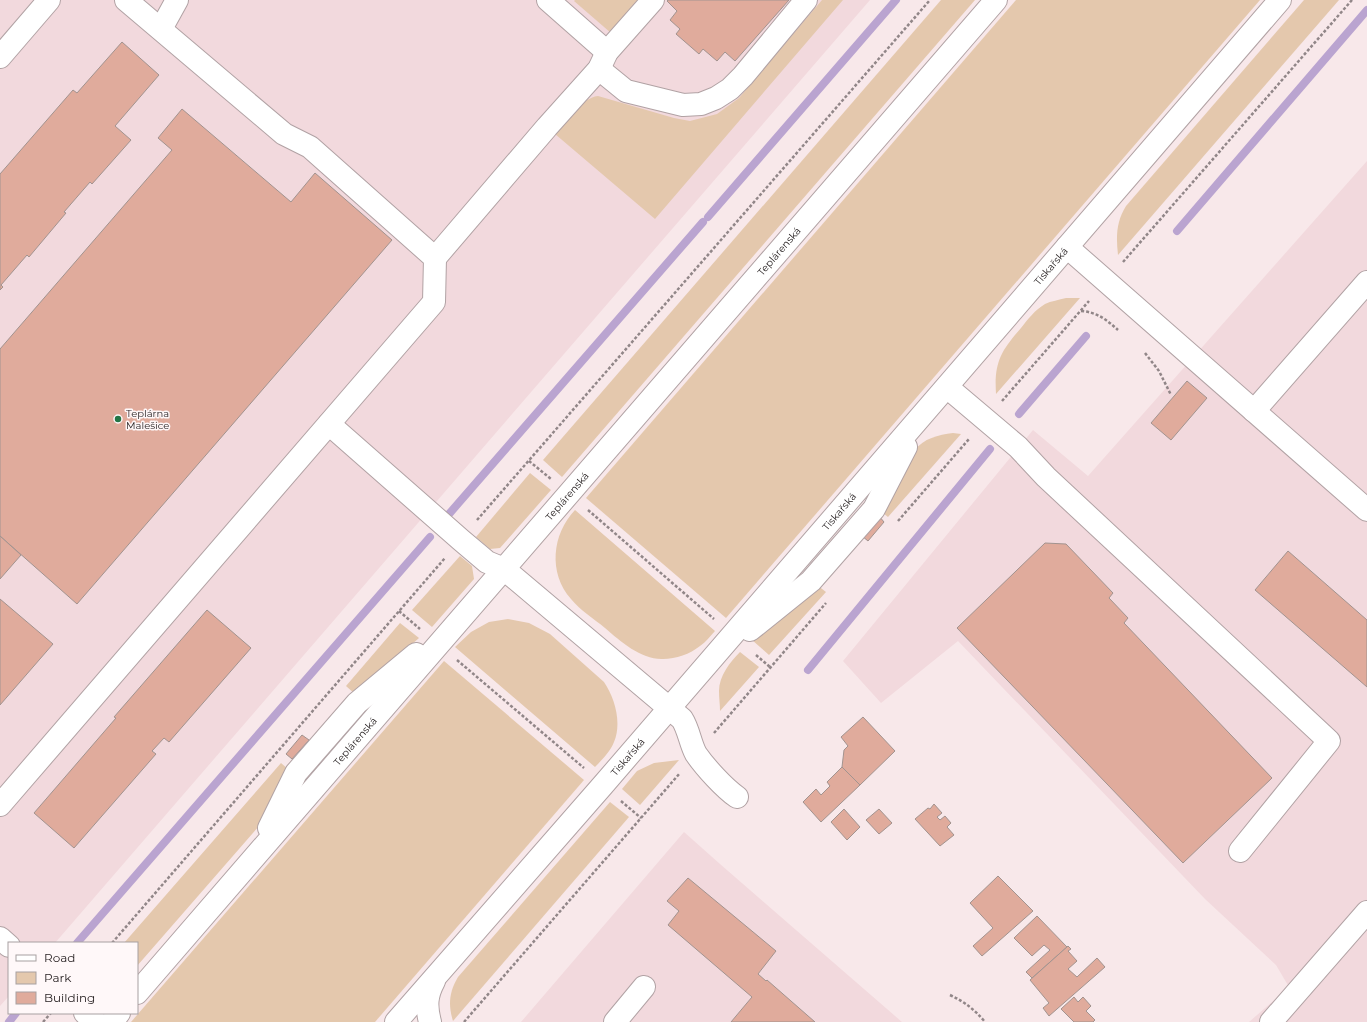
<svg xmlns="http://www.w3.org/2000/svg" width="1367" height="1022" viewBox="0 0 1367 1022" font-family="Montserrat,sans-serif">
<style>
.built{fill:#f2d9dd}
.green{fill:#e4c8ad}
.lines{fill:none;stroke-linecap:round;stroke-linejoin:round}
.stream{stroke:#baa4d0;stroke-width:8}
.building{fill:#e0ab9c;stroke:#a2938f}
.minor-casing{stroke:#b1a2a4;stroke-width:24}
.path{stroke:#918688;stroke-width:2.5;stroke-dasharray:3 2;stroke-linecap:butt}
.minor{stroke:#fff;stroke-width:22}
.poi-dot{fill:#247546;stroke:#fff8f9;stroke-width:1.5}
.labels{text-anchor:middle;dominant-baseline:central;stroke-width:3;stroke-linejoin:round;paint-order:stroke}
.street-label{font-size:10px;fill:#231d1e;stroke:#fff8f9}
.poi-label{font-size:10px;fill:#231d1e;stroke:#fff8f9;text-anchor:start}
</style>
<rect width="100%" height="100%" fill="#f8e8ea"/>
<g class="built">
<polygon points="0,0 870,0 55,943 9,943 9,996 0,1006"/>
<polygon points="1367,161 1367,1022 1249,1022 1289,987 1276,965 1205,899 958,641 881,703 843,661 1033,430 1088,476"/>
<polygon points="684,832 720,864 902,1022 521,1022"/>
</g>
<g class="green">
<polygon points="575,0 639,0 611,33 574,1"/>
<path d="M 822,0 L 843,0 L 655,219 L 555,134 C 566,122 581,98 598,96 L 674,118 L 690,121 L 717,114 L 739,98 Z"/>
<polygon points="941,0 975,0 562,477 543,460"/>
<polygon points="1016,0 1260,0 726,618 586,498"/>
<path d="M 1304,0 L 1339,0 L 1118,255 C 1116,237 1116,222 1126,206 Z"/>
<path d="M 1066,298 L 1080,298 L 996,394 C 994,362 1001,351 1021,328 C 1028,319 1035,310 1045,304 C 1051,301 1059,300 1066,298 Z"/>
<path d="M 953,433 L 961,434 L 888,517 L 883,513 L 914,451 C 924,438 938,435 953,433 Z"/>
<polygon points="530,473 551,490 500,548 490,549 476,537"/>
<path d="M 575,510 L 715,631 C 710,636 706,642 700,646 C 690,654 676,659 663,659 C 642,660 621,642 605,628 C 594,619 580,610 571,599 C 548,573 552,534 575,510 Z"/>
<polygon points="460,556 472,566 474,579 432,627 412,610"/>
<polygon points="817,585 826,592 769,655 752,640"/>
<path d="M 508,619 L 529,623 L 550,634 L 604,682 C 615,698 622,723 614,742 C 610,752 602,760 595,767 L 455,647 L 471,632 L 489,622 Z"/>
<polygon points="400,623 419,638 355,694 346,686"/>
<path d="M 740,652 L 759,667 L 720,711 C 720,705 719,698 719,691 C 719,676 730,662 740,652 Z"/>
<polygon points="444,661 584,780 375,1022 131,1022"/>
<polygon points="679,760 640,805 622,789 637,771 654,763"/>
<polygon points="281,763 289,770 259,826 137,966 137,943 124,943"/>
<path d="M 610,802 L 629,817 L 453,1021 C 448,1005 449,992 458,977 Z"/>
</g>
<g class="lines">
<g class="stream">
<polyline points="708,217 896,0"/>
<polyline points="1177,231 1367,10"/>
<polyline points="1019,414 1086,336"/>
<polyline points="449,514 703,222"/>
<polyline points="808,670 990,449"/>
<polyline points="77,943 430,537"/>
<polyline points="9,1022 16,1013"/>
</g>
</g>
<g class="building">
<polygon points="668,0 789,0 735,61 725,52 717,61 703,49 699,54 676,34 680,29 670,20 677,11 667,1"/>
<polygon points="122,42 159,75 115,126 131,140 92,184 90,182 64,212 66,213 29,257 27,255 1,285 3,287 0,290 0,174 73,90 77,93"/>
<polygon points="182,109 291,202 315,173 392,240 77,604 0,536 0,349 172,150 158,138"/>
<polygon points="1187,381 1207,398 1171,440 1151,423"/>
<polygon points="879,516 884,522 868,541 862,536"/>
<polygon points="0,536 21,555 0,579"/>
<polygon points="1045,543 1066,544 1113,593 1109,598 1128,618 1124,623 1272,778 1183,863 957,628"/>
<polygon points="1288,551 1367,620 1367,687 1255,590"/>
<polygon points="0,599 53,644 0,705"/>
<polygon points="207,610 251,648 169,742 164,738 152,751 156,754 74,848 34,813 116,718 114,717"/>
<polygon points="863,717 895,751 860,785 842,767 844,750 848,746 841,737"/>
<polygon points="302,735 309,740 292,759 286,754"/>
<polygon points="842,767 860,785 821,822 803,802 816,789 821,795 830,786 827,782"/>
<polygon points="934,804 942,813 937,817 940,820 945,816 951,823 947,827 954,835 940,846 915,819 928,808 930,809"/>
<polygon points="844,809 860,827 847,840 831,822"/>
<polygon points="879,809 892,823 879,834 866,820"/>
<polygon points="998,876 1033,911 982,956 973,946 993,928 970,903"/>
<polygon points="688,878 776,951 758,974 766,981 767,980 815,1022 731,1022 752,997 668,925 679,911 667,901"/>
<polygon points="1037,916 1067,947 1032,978 1026,972 1050,950 1044,945 1032,956 1014,938"/>
<polygon points="1068,946 1071,949 1068,951 1077,961 1068,969 1077,977 1097,958 1105,967 1049,1016 1043,1008 1049,1003 1030,980"/>
<polygon points="1074,997 1078,1002 1083,997 1091,1006 1086,1011 1095,1020 1093,1022 1074,1022 1061,1009"/>
</g>
<g class="lines">
<defs>
<g id="minor">
<polyline points="548,0 607,52"/>
<polyline points="161,29 177,0"/>
<polyline points="0,57 49,0"/>
<polyline points="599,69 626,91 683,105 701,104 716,98 730,89 743,76 806,0"/>
<polyline points="1067,247 1367,510"/>
<polyline points="435,258 547,127 599,69 607,52 653,0"/>
<polyline points="947,387 1018,447 1046,477 1329,741 1240,851"/>
<polyline points="1254,411 1367,282"/>
<path d="M 329,424 L 461,540 L 487,562 L 504,569 L 682,719 C 689,730 690,743 696,754 C 705,767 724,788 737,797"/>
<polyline points="750,630 811,581 874,509 906,447"/>
<polyline points="0,805 434,302 435,258 310,147 284,134 126,0"/>
<polyline points="269,828 296,773 357,703 416,654"/>
<polyline points="0,938 9,946"/>
<path id="s1" d="M 137,993 L 996,0"/>
<polyline points="85,1013 96,1022"/>
<polyline points="112,1022 119,1013"/>
<path id="s2" d="M 396,1022 L 603,785 L 1280,0"/>
<path d="M 430,1022 C 426,1006 426,996 434,981"/>
<polyline points="615,1022 644,987"/>
<polyline points="1271,1022 1367,912"/>
</g>
</defs>
<use href="#minor" class="minor-casing"/>
<g class="path">
<polyline points="1123,262 1352,0"/>
<path d="M 1081,311 C 1097,312 1107,320 1118,330"/>
<polyline points="1145,353 1159,371 1171,395"/>
<polyline points="1002,401 1089,301"/>
<polyline points="529,461 551,479"/>
<polyline points="588,510 714,619"/>
<polyline points="477,520 930,0"/>
<polyline points="898,521 969,439"/>
<polyline points="399,611 420,629"/>
<polyline points="756,655 770,667"/>
<polyline points="457,660 584,768"/>
<polyline points="714,733 826,603"/>
<polyline points="621,801 641,818"/>
<polyline points="112,943 445,558"/>
<path d="M 950,995 C 965,1002 975,1010 985,1022"/>
<polyline points="43,1022 51,1013"/>
<polyline points="464,1022 680,773"/>
</g>
<use href="#minor" class="minor"/>
</g>
<circle class="poi-dot" cx="118" cy="419" r="4"/>
<g class="labels">
<g class="street-label">
<text stroke="none"><textPath href="#s1" startOffset="981">Teplárenská</textPath></text>
<text stroke="none"><textPath href="#s2" startOffset="1000">Tiskařská</textPath></text>
<text stroke="none"><textPath href="#s1" startOffset="657">Teplárenská</textPath></text>
<text stroke="none"><textPath href="#s2" startOffset="676">Tiskařská</textPath></text>
<text stroke="none"><textPath href="#s1" startOffset="333">Teplárenská</textPath></text>
<text stroke="none"><textPath href="#s2" startOffset="352">Tiskařská</textPath></text>
</g>
<g class="poi-label">
<text x="126" y="413">Teplárna<tspan x="126" dy="12">Malešice</tspan></text>
</g>
</g>
<rect x="8" y="942" width="130" height="72" fill="#fff8f9" stroke="#a7a0a1"/>
<rect x="16" y="955" width="20" height="6" fill="#ffffff" stroke="#a7a0a1"/>
<text x="44" y="962" font-size="12" fill="#231d1e">Road</text>
<rect x="16" y="972" width="20" height="12" fill="#e4c8ad" stroke="#a7a0a1"/>
<text x="44" y="982" font-size="12" fill="#231d1e">Park</text>
<rect x="16" y="992" width="20" height="12" fill="#e0ab9c" stroke="#a7a0a1"/>
<text x="44" y="1002" font-size="12" fill="#231d1e">Building</text>
</svg>
